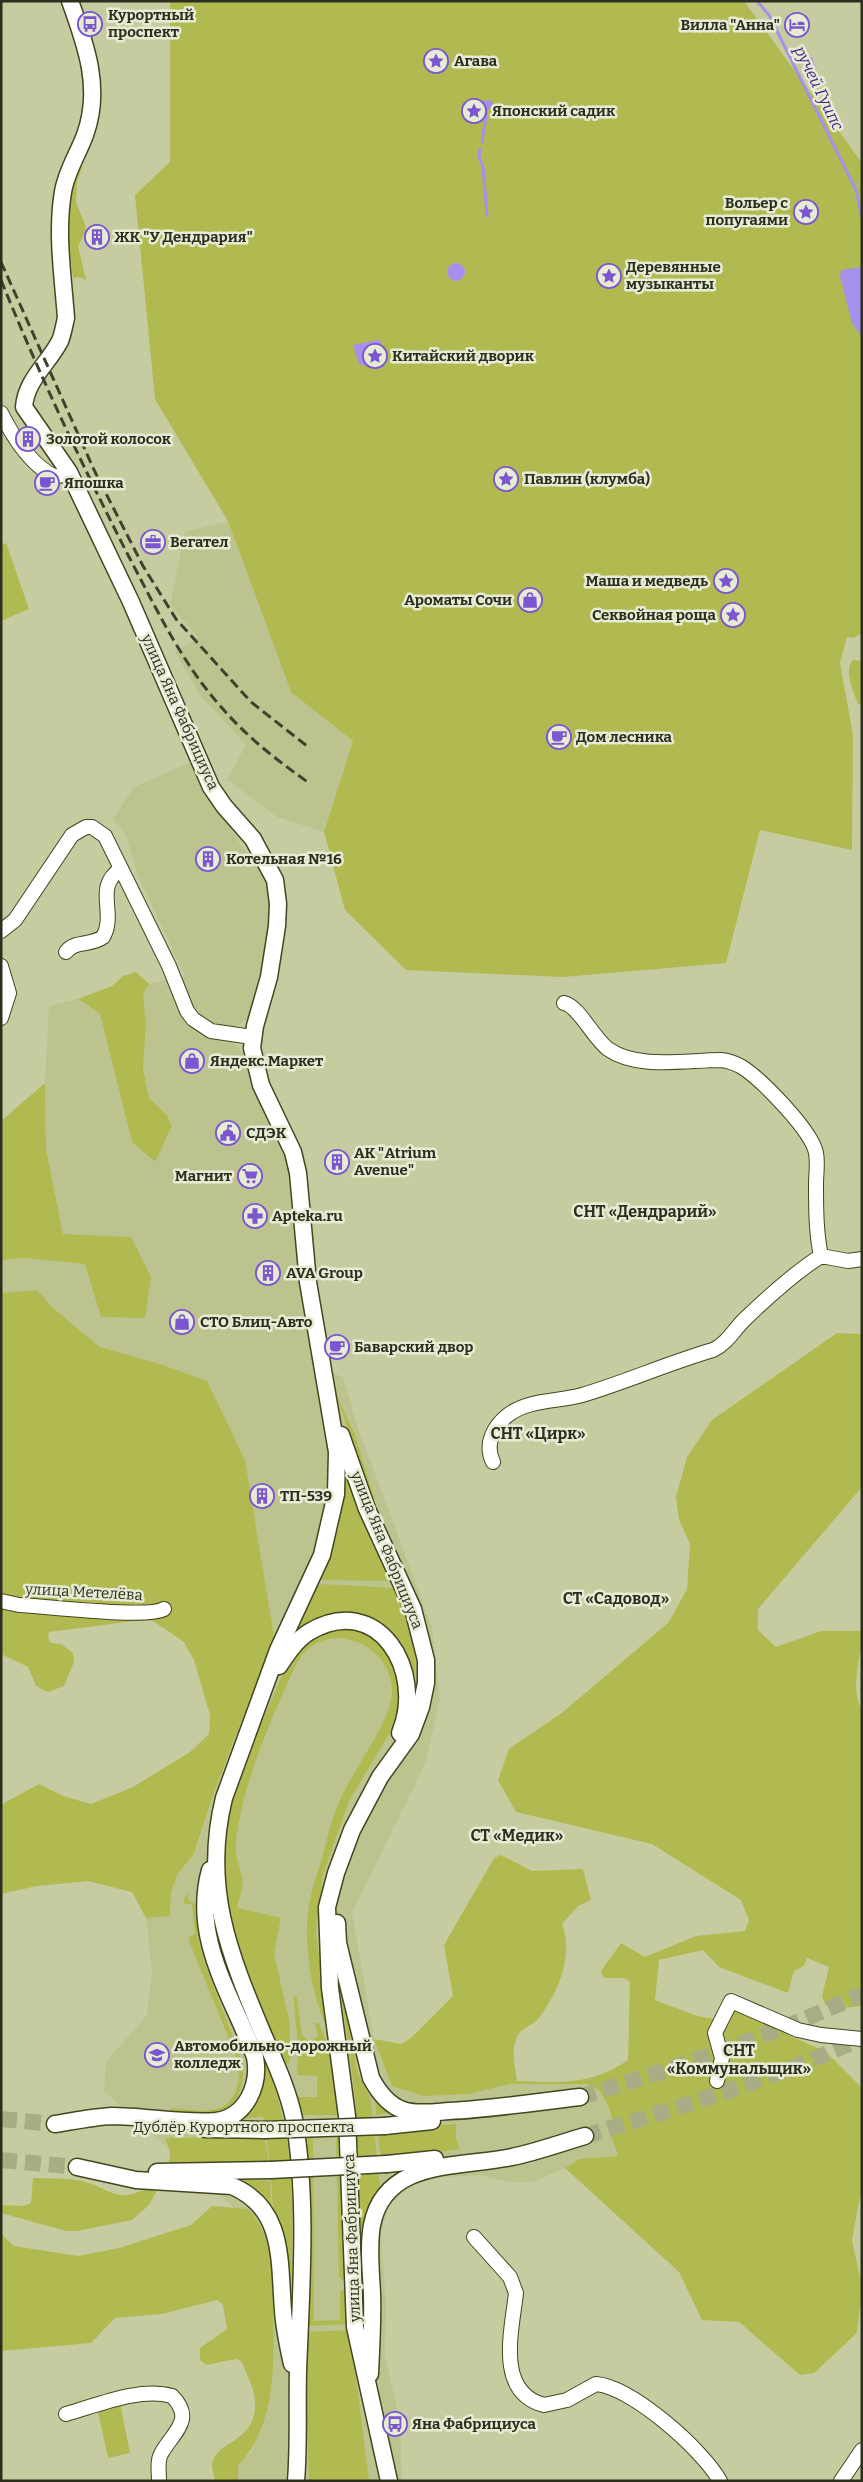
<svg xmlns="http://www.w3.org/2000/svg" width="863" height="2482" viewBox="0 0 863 2482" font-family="Bitter,serif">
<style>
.built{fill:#bdc38f}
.green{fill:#b1ba51}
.water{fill:#a690ec}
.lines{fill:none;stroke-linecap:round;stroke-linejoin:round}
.stream{stroke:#a690ec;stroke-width:3}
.major-tunnel{stroke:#a8ad86;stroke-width:16;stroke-dasharray:16 8;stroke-linecap:butt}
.minor-casing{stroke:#43461e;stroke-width:16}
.major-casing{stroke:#43461e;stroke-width:19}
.minor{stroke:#fff;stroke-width:14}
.major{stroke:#fff;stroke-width:16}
.rail{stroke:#40422e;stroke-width:3;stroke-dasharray:10 5;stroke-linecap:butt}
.major-bridge-casing{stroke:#43461e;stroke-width:19;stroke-linecap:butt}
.major-bridge{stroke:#fff;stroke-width:16}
.labels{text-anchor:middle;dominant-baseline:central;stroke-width:5;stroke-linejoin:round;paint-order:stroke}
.poi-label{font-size:15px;font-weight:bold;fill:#2d2f1e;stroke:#e7ebd4;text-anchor:start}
.street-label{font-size:15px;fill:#2d2f1e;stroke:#e7ebd4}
.water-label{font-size:16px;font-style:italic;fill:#47218a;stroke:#e7ebd4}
.neighbourhood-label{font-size:16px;font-weight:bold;fill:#2d2f1e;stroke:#e7ebd4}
</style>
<rect width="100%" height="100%" fill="#c7cca0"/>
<g class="built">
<polygon points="228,521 291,692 353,741 324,832 277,817 227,779 246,745 200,695 175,652 199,638 170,605 185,532"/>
<polygon points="194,761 214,802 239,842 257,864 267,886 271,914 261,977 248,1018 227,1035 270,1083 301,1153 312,1207 311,1247 328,1371 343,1377 357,1425 432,1627 440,1701 425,1764 352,1912 374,2039 392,2086 469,2094 510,2084 587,2084 600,2090 608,2105 613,2120 610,2133 618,2156 579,2159 565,2168 533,2182 510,2182 479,2175 431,2178 410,2185 390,2204 381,2232 386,2304 385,2356 400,2421 402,2481 238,2481 238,2466 252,2451 266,2415 248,2209 234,2208 104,2091 106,2062 147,2015 152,1972 146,1918 170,1915 171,1893 177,1875 195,1854 213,1795 274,1637 163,1365 100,1347 53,1308 37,1290 1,1293 1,1260 24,1258 85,1264 101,1316 131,1237 63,1234 46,1149 45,1083 49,1006 78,999 100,1014 132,1142 154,1162 172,1126 167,1115 149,1098 143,1068 146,1024 143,994 149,984 185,976 139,878 125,833 113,819 134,787"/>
</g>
<g class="green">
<polygon points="170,1 744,1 862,163 862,633 853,638 847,637 840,663 853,735 852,850 760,830 726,963 563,977 406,970 345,910 324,832 353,741 291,692 228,521 155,399 135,195 170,162"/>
<path d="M 83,165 L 77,181 L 76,203 L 85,224 L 86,231 L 78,246 L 86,280 L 79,277 L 73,278 C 69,247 61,190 83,165 Z"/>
<polygon points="6,543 29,609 1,621 1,545"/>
<path d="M 853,660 L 862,661 L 862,704 L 858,704 C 854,692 843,671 853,660 Z"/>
<polygon points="136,972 149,984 143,994 146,1024 143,1068 149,1098 167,1115 172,1126 155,1162 132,1142 100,1014 78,999 112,986 123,976"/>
<polygon points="45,1083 46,1149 63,1234 131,1237 151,1277 145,1318 101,1317 85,1264 24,1258 1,1260 1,1121"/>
<polygon points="37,1290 53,1308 100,1347 163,1365 207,1381 245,1460 274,1637 213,1795 194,1854 177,1875 171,1893 170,1916 146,1918 132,1892 88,1881 37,1886 1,1894 1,1806 4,1803 39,1784 63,1796 91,1804 133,1787 190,1752 209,1734 210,1715 194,1660 184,1642 150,1619 49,1632 48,1638 51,1643 61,1644 73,1653 74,1662 64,1686 48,1692 36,1686 28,1667 1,1654 1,1293"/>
<path d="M 837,1333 L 862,1334 L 862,1487 L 758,1609 L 758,1630 L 776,1647 L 821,1631 L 862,1631 C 862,1656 849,1687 862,1710 L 862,2006 L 841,2008 L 826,2006 L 822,1996 L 829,1967 L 807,1958 L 804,1966 L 794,1971 L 788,1993 L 719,1967 L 703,1950 L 659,1960 L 655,2000 L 697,2016 L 716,2019 L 729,2008 L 826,2052 L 862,2088 L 862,2186 L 852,2240 L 862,2287 L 857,2333 L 814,2373 L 800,2375 L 739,2322 L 702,2320 L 679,2272 L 565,2168 L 579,2159 L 618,2156 L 610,2133 L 613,2120 L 608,2105 L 599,2090 L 587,2084 L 510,2084 L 469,2094 L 424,2096 L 392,2086 L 374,2039 L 401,2044 L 411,2038 L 453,1996 L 444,1945 L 494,1858 L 501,1855 L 532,1871 L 583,1869 L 591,1900 L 578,1906 L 562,1924 C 574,1955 558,1993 539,2018 C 533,2025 522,2028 518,2035 C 510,2049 515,2066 517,2081 C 562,2082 590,2086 628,2060 L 630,1982 L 624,1978 L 604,1978 L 601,1971 L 621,1943 L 645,1957 L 696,1936 L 745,1931 L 749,1920 L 741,1900 L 652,1844 L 516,1812 L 498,1780 L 509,1749 L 563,1712 L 669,1622 L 687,1589 L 690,1544 L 679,1520 L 676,1497 L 687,1457 L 712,1420 Z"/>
<polygon points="336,1394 355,1435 374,1498 371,1500"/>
<path d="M 341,1460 L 392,1579 L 389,1581 L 320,1580 C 338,1541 348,1503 341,1460 Z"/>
<path d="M 324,1584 L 396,1588 L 416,1646 L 415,1687 C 410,1636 371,1601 319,1618 C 310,1621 301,1627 292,1632 L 317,1586 Z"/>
<path d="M 338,1628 L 360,1631 L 381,1643 L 400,1678 L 398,1711 L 389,1734 L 349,1801 L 323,1875 L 316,1931 L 327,2027 C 311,1996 303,1940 309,1905 C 312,1887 319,1869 324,1851 C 329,1830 335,1808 345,1790 C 355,1770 368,1751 379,1731 C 385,1720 393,1701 392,1688 C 389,1645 333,1620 303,1654 C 295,1664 290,1678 284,1691 C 263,1738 242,1790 236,1841 C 234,1854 240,1866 242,1878 C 244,1886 239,1899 237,1908 L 281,1918 L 274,1954 L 290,2023 L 290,2059 L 289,2063 L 285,2064 L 243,1964 L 226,1900 L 224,1873 L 224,1845 L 231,1796 L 283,1673 C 300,1645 309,1640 338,1628 Z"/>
<path d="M 188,1893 L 188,1900 L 194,1903 L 195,1907 L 199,1942 L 204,1961 L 243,2064 C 245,2082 238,2111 216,2115 C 202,2117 184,2114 169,2113 L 172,2108 C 185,2109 199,2112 212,2110 C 238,2106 243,2077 236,2056 L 189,1941 L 189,1937 L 195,1934 L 192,1904 L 185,1904 L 183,1901 Z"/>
<polygon points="339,1980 358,2074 371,2100 380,2187 366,2211 361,2256 354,2088"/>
<polygon points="293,1995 297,1998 302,2035 310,2042 318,2036 315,2023 319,2023 333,2059 340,2115 300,2115 298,2097 317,2097 317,2076 297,2075 298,2044"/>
<path d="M 247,2019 C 261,2049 274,2079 281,2112 C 298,2180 291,2254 290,2324 L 281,2231 L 273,2208 L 270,2162 L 263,2117 L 240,2119 C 277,2078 262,2067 247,2019 Z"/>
<polygon points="375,2098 394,2112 376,2115"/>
<polygon points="456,2124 456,2138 460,2149 407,2156 381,2157 377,2132"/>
<polygon points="340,2133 346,2278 343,2281 339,2277 336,2134"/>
<polygon points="306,2135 313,2135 314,2321 340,2320 340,2292 344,2289 346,2291 349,2324 306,2326 308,2179"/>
<polygon points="264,2137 269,2162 169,2165 170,2151 165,2138"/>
<path d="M 33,2178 C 50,2179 72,2177 88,2183 C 100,2186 107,2193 121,2195 C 134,2196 146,2187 154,2188 L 156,2192 L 149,2205 L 132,2220 L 77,2231 L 66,2231 L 1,2213 L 1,2205 L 24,2206 L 31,2203 Z"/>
<polygon points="244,2179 270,2181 271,2207 260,2193 243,2181"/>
<path d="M 212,2206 L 248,2209 C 275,2239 272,2272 273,2310 C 274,2363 277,2425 238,2466 L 238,2481 L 215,2481 C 214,2476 212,2470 212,2465 C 216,2439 258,2444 255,2400 C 254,2388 246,2373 242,2362 L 236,2359 L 206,2365 L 200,2360 L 200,2348 L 227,2329 L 223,2305 L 217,2300 L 162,2314 L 115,2318 L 91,2343 L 1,2351 L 1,2234 L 14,2246 L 78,2256 L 119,2248 L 191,2225 Z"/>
<polygon points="350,2330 369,2481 309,2481 305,2379 306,2332"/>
<polygon points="120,2403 130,2453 108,2458 97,2407"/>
</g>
<g class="water">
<polygon points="812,57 817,73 808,76 803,60"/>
<path d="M 489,100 L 492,101 L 493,106 C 487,111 476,109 470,103 Z"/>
<circle cx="456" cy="272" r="9"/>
<polygon points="862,267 862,337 852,323 840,276 841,270"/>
<polygon points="378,340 381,342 382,351 377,356 379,359 372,367 359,364 353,345"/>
</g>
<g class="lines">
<g class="stream">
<polyline points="757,1 769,15 856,190 862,218"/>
<polyline points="482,142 487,109"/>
<polyline points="480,149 479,157 483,167 487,215"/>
</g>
<g class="major-tunnel">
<path d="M 580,2097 C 676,2068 770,2036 862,1994"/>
<polyline points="1,2119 55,2124"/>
<path d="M 585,2136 C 680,2107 771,2080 862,2038"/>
<polyline points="1,2160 77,2167"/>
</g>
<defs>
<g id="minor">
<path d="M 1,413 C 13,437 31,466 56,477 L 69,472"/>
<polyline points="1,931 15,920 72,835 86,827 92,827 105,836 169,966 187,1011 193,1019 211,1031 252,1037"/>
<path d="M 66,952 C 75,940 91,946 103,937 C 117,913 93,887 121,869"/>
<polyline points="1,966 9,993 1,1018"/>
<path d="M 564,1003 C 579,1006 593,1038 608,1049 C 638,1070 686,1060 721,1060 C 729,1061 735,1063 742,1067 C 762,1080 812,1131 816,1153 C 818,1163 816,1174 816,1184 C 816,1208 816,1233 821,1256"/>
<path d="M 493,1462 C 484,1444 494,1426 508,1415 C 529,1399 558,1402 582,1395 C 626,1382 668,1363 713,1350 C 728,1343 734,1329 746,1318 C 769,1296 794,1273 821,1256 L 848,1261 L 862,1259"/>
<path d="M 1,1601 L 19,1605 C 45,1606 147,1619 164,1609"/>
<polyline points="717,2081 722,2058 715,2033 731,2001 798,2030 821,2035 862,2039"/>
<path d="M 474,2237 L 510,2277 L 516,2293 C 512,2330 495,2392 544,2405 L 567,2400 L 596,2384 C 632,2387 703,2450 720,2481"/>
<path d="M 66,2414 C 98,2405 140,2387 172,2396 C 196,2420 172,2433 161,2454 C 157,2461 159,2472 159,2481"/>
<polyline points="841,2481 862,2450"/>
</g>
<g id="major">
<path d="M 70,1 C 86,45 102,89 85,135 C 78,154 66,172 63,192 C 56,233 63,277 66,318 C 64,326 63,334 60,341 C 48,364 26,380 24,407 L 69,472 L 131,602 L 211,787 L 224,806 L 253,839 L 275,880 L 278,904 L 277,926 L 269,977 L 255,1026 L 252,1048 L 261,1085 L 293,1152 L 298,1173 L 308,1282 L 337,1452 L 336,1494 L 322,1555 L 278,1650 L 224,1798 C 202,1887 229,1953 263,2034 C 275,2062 288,2090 294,2119 C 308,2198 301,2291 298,2371 C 297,2408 299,2445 296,2481"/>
<polyline points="341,1435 367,1509 413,1609 426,1660 426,1683 421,1707 411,1734 380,1777 352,1830 336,1873 327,1907 330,1988 347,2116 355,2327 389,2481"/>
<path d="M 279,1666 C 287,1654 296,1640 309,1632 C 378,1591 426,1671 400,1733"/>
<path d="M 337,1923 L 338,1943 L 371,2078 C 378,2091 388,2105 403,2110 C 417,2115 435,2112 449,2111 C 493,2109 536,2102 580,2097"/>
<path d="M 55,2124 C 74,2121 93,2117 112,2116 C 144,2116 185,2124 216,2121 C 247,2117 260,2084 255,2057 C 232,1995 191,1939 210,1870"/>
<polyline points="385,2126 432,2121"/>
<polyline points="205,2129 264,2130"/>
<polyline points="387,2164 435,2159"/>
<path d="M 77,2167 L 136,2180 L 232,2186 C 285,2208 279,2262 283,2310 C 284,2328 288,2346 292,2364"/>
<polyline points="157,2172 271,2170"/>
<path d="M 370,2374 C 371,2347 373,2321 372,2294 C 371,2271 368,2247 372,2225 C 385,2158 461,2168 512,2157 C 536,2152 561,2143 585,2136"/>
</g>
</defs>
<use href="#minor" class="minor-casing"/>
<use href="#major" class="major-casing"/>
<use href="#minor" class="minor"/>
<use href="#major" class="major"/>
<g class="rail">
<polyline points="1,262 95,472 143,566 176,619 251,702 307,746"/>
<path d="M 1,280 C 39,374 82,465 128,555 C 156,608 182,664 223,709 C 248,738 278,761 309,783"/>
</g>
<defs>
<g id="major-bridge">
<polyline points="264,2130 385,2126"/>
<polyline points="271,2170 387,2164"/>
</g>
</defs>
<use href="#major-bridge" class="major-bridge-casing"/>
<use href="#major-bridge" class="major-bridge"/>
</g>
<defs>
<symbol id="bus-ring" viewBox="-11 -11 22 22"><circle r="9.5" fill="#e7ebd4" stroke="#7b56d0" stroke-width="1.5"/><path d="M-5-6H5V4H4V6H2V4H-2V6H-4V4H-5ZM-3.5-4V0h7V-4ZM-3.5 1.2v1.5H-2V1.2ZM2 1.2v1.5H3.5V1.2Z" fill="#7b56d0"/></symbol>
<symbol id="hotel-ring" viewBox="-11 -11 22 22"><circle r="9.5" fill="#e7ebd4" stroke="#7b56d0" stroke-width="1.5"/><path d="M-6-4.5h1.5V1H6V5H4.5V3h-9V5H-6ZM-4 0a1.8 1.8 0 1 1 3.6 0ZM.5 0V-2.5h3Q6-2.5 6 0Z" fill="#7b56d0"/></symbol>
<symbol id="sight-ring" viewBox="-11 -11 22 22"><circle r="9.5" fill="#e7ebd4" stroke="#7b56d0" stroke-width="1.5"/><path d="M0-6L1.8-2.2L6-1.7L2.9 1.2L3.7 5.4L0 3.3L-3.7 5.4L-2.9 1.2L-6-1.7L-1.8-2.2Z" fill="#7b56d0"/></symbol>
<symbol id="building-ring" viewBox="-11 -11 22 22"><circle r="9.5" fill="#e7ebd4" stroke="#7b56d0" stroke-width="1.5"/><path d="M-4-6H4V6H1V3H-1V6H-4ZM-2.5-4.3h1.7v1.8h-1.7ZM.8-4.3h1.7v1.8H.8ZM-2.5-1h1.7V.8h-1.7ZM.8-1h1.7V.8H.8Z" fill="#7b56d0"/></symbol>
<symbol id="cafe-ring" viewBox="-11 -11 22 22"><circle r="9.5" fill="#e7ebd4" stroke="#7b56d0" stroke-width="1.5"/><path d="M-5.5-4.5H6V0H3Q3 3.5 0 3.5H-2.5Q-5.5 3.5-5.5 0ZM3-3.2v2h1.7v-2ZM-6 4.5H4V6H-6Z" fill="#7b56d0"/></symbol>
<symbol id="office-ring" viewBox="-11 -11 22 22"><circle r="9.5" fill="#e7ebd4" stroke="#7b56d0" stroke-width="1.5"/><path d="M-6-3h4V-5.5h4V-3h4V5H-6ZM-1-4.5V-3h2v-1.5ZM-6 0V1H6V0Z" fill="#7b56d0"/></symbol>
<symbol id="shop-ring" viewBox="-11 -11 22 22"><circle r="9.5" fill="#e7ebd4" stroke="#7b56d0" stroke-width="1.5"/><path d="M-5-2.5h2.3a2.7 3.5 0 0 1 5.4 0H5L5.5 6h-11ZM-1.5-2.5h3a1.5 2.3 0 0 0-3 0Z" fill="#7b56d0"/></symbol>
<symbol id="civic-ring" viewBox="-11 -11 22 22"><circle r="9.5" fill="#e7ebd4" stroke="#7b56d0" stroke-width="1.5"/><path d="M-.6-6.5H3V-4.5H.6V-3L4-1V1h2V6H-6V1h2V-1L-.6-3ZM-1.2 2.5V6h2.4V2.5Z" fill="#7b56d0"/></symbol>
<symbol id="supermarket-ring" viewBox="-11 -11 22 22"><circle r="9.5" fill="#e7ebd4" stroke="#7b56d0" stroke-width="1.5"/><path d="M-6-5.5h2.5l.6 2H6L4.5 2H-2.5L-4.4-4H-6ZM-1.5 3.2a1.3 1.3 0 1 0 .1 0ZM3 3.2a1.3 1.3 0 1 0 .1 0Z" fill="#7b56d0"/></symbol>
<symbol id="pharmacy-ring" viewBox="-11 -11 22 22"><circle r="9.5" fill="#e7ebd4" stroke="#7b56d0" stroke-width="1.5"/><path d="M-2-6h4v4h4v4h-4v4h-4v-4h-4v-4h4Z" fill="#7b56d0"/></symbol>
<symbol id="university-ring" viewBox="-11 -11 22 22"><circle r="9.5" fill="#e7ebd4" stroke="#7b56d0" stroke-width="1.5"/><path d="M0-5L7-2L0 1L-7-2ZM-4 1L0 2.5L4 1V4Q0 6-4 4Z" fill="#7b56d0"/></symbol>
</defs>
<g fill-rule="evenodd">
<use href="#bus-ring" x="76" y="10" width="28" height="28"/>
<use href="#hotel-ring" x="783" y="11" width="28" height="28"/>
<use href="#sight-ring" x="422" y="47" width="28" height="28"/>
<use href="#sight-ring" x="460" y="97" width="28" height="28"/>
<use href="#sight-ring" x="792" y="198" width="28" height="28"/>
<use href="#building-ring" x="83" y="223" width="28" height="28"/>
<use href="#sight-ring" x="595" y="262" width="28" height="28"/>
<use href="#sight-ring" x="361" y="342" width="28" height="28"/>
<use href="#building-ring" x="14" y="425" width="28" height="28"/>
<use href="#sight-ring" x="492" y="465" width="28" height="28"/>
<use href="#cafe-ring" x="33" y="469" width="28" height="28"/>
<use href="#office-ring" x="139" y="528" width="28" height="28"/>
<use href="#sight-ring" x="712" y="567" width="28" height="28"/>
<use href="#shop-ring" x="516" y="586" width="28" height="28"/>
<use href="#sight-ring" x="719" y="601" width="28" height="28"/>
<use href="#cafe-ring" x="545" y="723" width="28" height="28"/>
<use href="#building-ring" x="194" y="845" width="28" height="28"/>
<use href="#shop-ring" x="178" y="1047" width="28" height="28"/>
<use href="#civic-ring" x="214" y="1119" width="28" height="28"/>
<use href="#building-ring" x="323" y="1148" width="28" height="28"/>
<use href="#supermarket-ring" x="236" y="1162" width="28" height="28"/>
<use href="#pharmacy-ring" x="241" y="1202" width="28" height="28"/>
<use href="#building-ring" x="254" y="1259" width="28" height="28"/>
<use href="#shop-ring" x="168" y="1308" width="28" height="28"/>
<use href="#cafe-ring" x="323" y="1333" width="28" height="28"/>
<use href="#building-ring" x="248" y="1482" width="28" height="28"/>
<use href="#university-ring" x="143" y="2041" width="28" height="28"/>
<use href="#bus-ring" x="381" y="2410" width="28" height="28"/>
</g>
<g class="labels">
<g class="poi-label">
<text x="108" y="15">Курортный<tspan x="108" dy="17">проспект</tspan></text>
<text x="780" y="25" text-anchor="end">Вилла "Анна"</text>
<text x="454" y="61">Агава</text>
<text x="492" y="111">Японский садик</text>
<text x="788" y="203" text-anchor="end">Вольер с<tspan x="788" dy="17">попугаями</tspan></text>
<text x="114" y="237">ЖК "У Дендрария"</text>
<text x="626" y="267">Деревянные<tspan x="626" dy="17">музыканты</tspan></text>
<text x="392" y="356">Китайский дворик</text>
<text x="46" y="439">Золотой колосок</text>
<text x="524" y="479">Павлин (клумба)</text>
<text x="64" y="483">Япошка</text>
<text x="170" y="542">Вегател</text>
<text x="708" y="581" text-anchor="end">Маша и медведь</text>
<text x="512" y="600" text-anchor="end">Ароматы Сочи</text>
<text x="716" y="615" text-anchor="end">Секвойная роща</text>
<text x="576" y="737">Дом лесника</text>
<text x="226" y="859">Котельная №16</text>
<text x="210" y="1061">Яндекс.Маркет</text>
<text x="246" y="1133">СДЭК</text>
<text x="354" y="1153">АК "Atrium<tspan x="354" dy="17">Avenue"</tspan></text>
<text x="232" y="1176" text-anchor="end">Магнит</text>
<text x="272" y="1216">Apteka.ru</text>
<text x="286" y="1273">AVA Group</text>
<text x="200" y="1322">СТО Блиц-Авто</text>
<text x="354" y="1347">Баварский двор</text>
<text x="280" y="1496">ТП-539</text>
<text x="174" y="2046">Автомобильно-дорожный<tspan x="174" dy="17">колледж</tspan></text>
<text x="412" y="2424">Яна Фабрициуса</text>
</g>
<g class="street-label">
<text transform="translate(180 712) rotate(66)">улица Яна Фабрициуса</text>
<text transform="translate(387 1550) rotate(68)">улица Яна Фабрициуса</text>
<text transform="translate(84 1592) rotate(3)">улица Метелёва</text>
<text x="244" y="2127">Дублёр Курортного проспекта</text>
<text transform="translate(352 2238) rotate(-92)">улица Яна Фабрициуса</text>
</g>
<g class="water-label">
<text transform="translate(819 88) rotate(64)">ручей Гуипс</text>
</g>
<g class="neighbourhood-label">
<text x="645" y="1211">СНТ «Дендрарий»</text>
<text x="538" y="1433">СНТ «Цирк»</text>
<text x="616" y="1598">СТ «Садовод»</text>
<text x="517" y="1835">СТ «Медик»</text>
<text x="739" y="2050">СНТ<tspan x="739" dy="18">«Коммунальщик»</tspan></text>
</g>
</g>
<rect width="863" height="2482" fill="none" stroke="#2d2f1e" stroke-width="5"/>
</svg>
